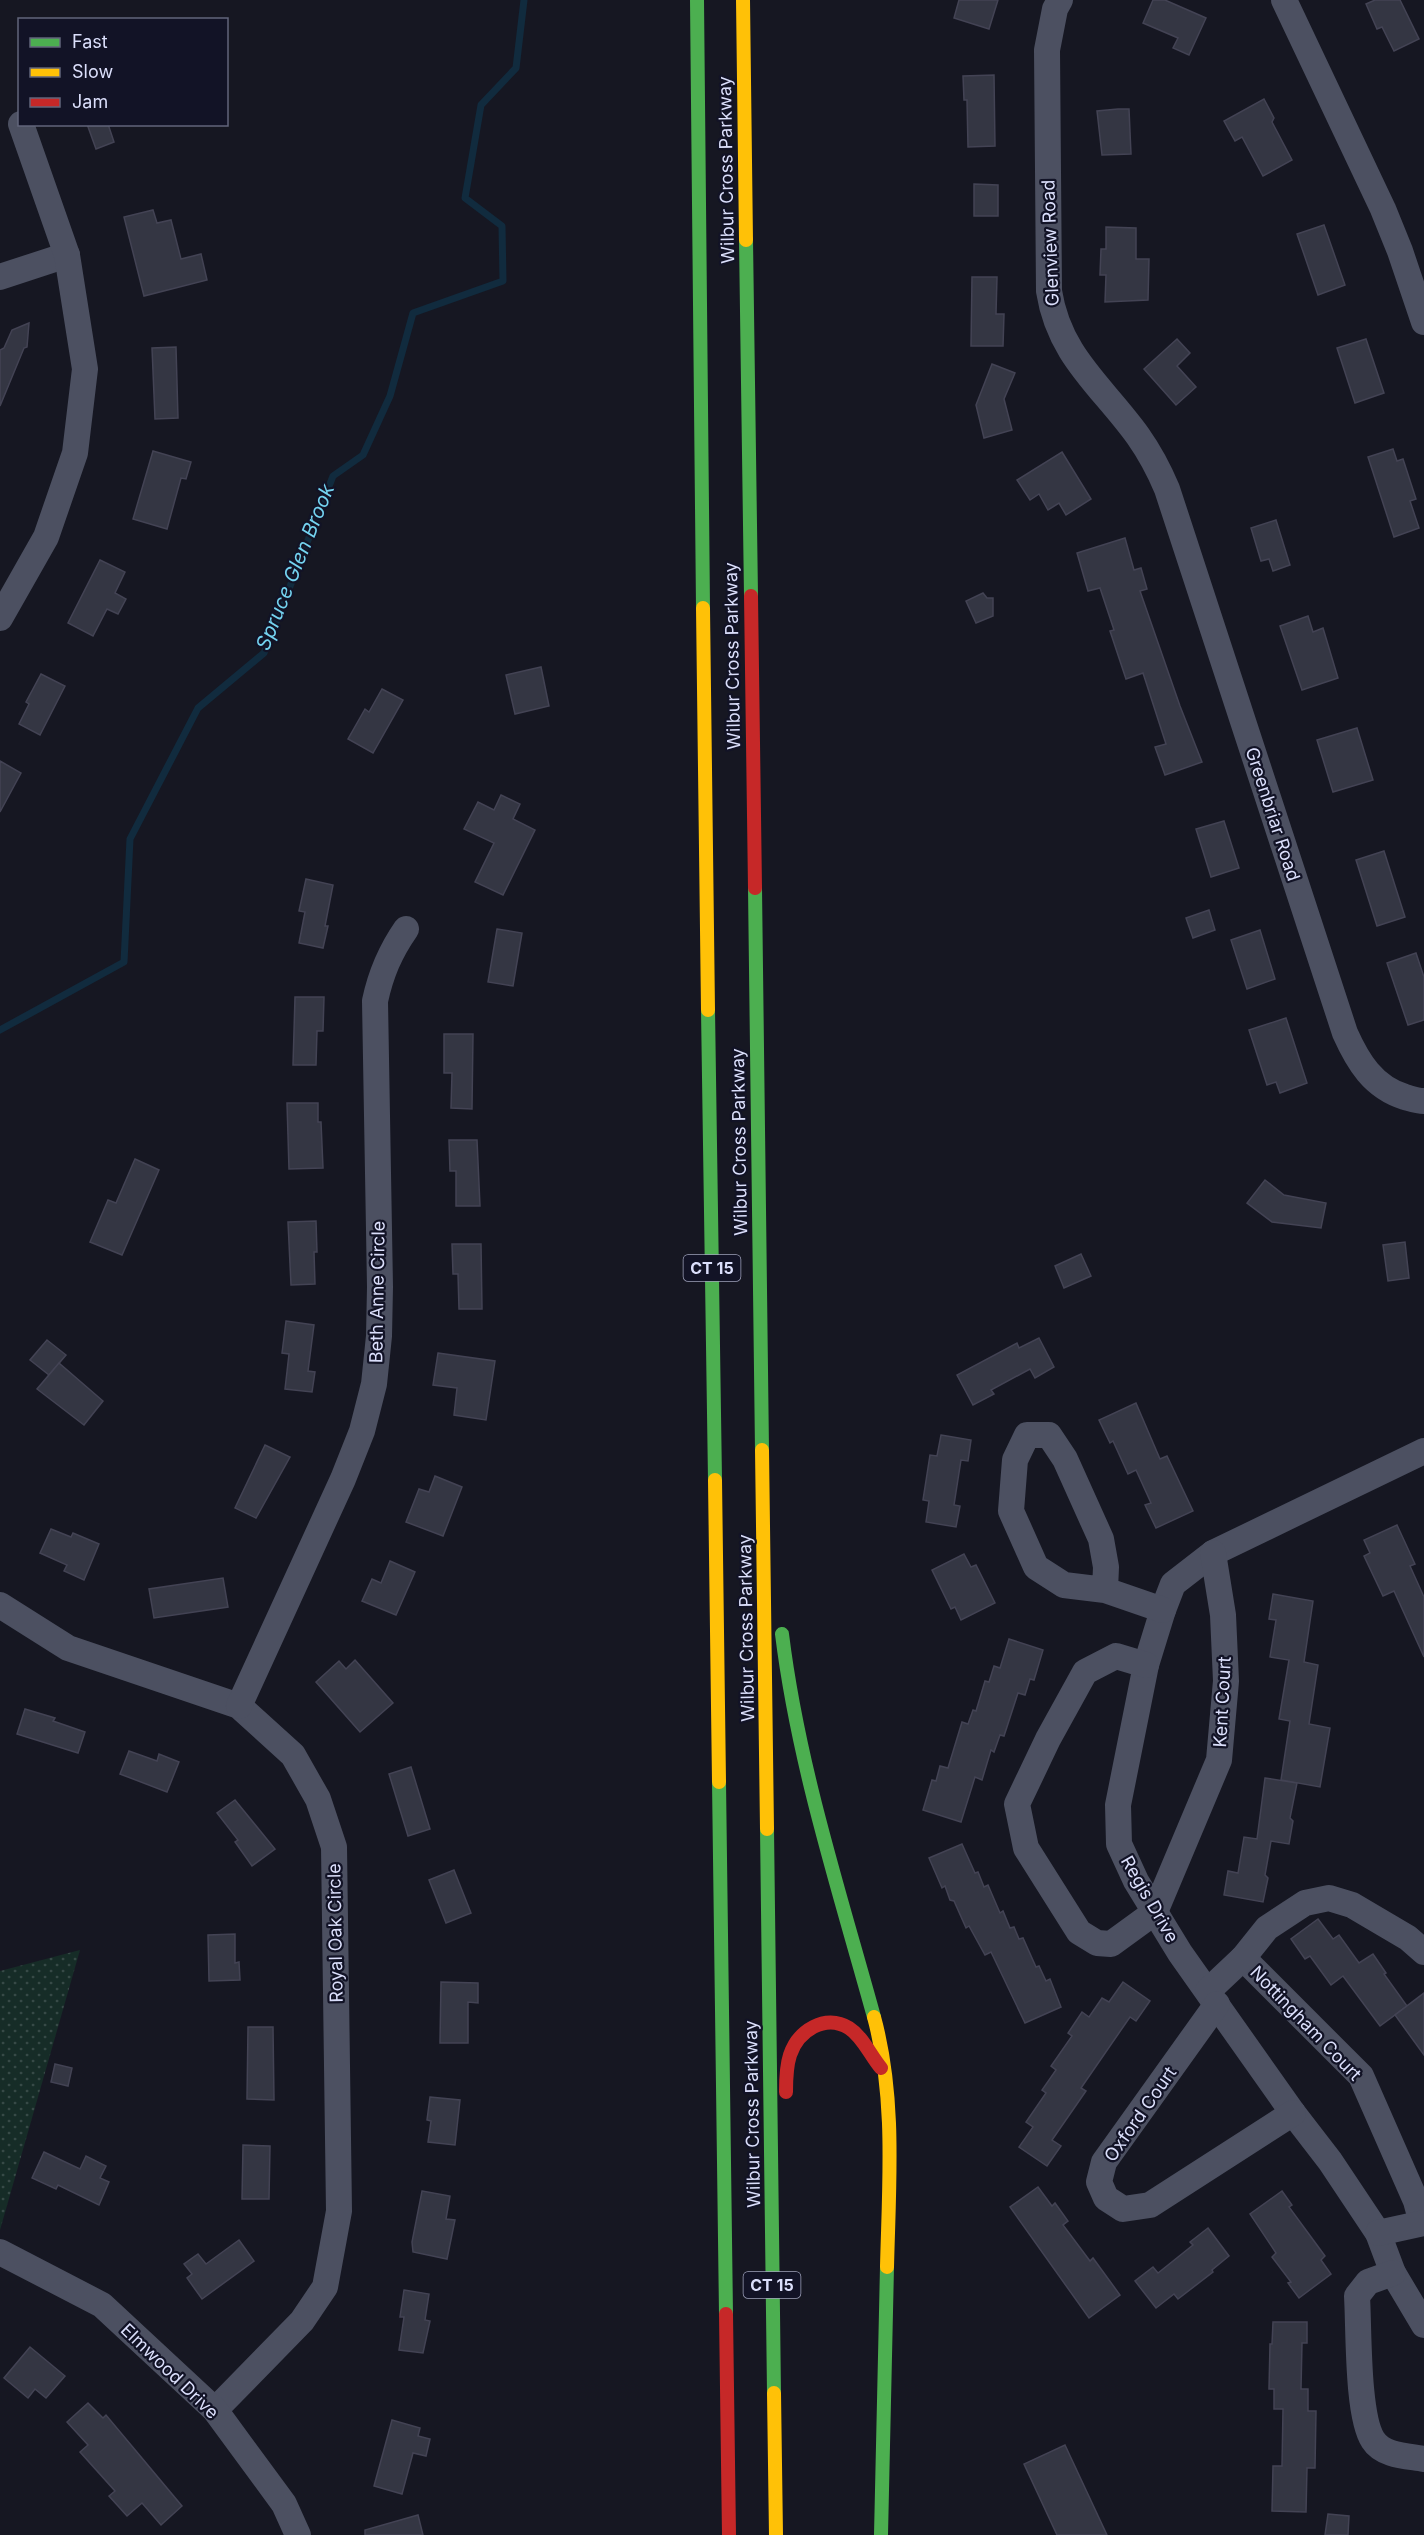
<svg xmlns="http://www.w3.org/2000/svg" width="1424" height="2535" viewBox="0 0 1424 2535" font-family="Inter,sans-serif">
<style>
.park{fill:url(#park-dots)}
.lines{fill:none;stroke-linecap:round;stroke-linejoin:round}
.stream{stroke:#112b3e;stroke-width:7}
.building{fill:#343643;stroke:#434354;stroke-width:1.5}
.street{stroke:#4c5061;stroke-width:26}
.fast{stroke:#4caf50;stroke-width:14}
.slow{stroke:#ffc107;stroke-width:14}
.jam{stroke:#c62828;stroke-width:14}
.labels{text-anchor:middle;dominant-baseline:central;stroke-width:4.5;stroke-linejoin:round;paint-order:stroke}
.shield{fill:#121326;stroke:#9fa2bb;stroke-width:1.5}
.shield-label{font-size:16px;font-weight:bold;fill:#dbdffb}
.street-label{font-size:18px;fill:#dbdffb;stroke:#121326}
.water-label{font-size:20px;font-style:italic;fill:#74d3f0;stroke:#121326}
</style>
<defs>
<pattern id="park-dots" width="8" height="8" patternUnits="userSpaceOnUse" patternTransform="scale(1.5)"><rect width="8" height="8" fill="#162c27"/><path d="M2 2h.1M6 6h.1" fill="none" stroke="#374a47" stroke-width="1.8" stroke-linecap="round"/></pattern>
</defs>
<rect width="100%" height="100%" fill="#161722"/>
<polygon class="park" points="80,1950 0,2230 0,1971"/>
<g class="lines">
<polyline class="stream" points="0,1030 124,962 130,839 198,708 264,653 333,476 363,455 390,396 413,313 503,281 502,226 465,198 481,105 516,68 524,0"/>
</g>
<g class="building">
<polygon points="959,0 998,0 989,29 954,18"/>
<polygon points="1153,0 1165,0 1206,18 1189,55 1173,48 1178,38 1143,23"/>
<polygon points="1375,0 1400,0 1419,39 1394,51 1382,27 1377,29 1366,4"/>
<polygon points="994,75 995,146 968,147 967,100 964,100 963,76"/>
<polygon points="1264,99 1274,118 1272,122 1292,160 1263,176 1242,137 1235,141 1224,121"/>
<polygon points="1118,109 1129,109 1131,154 1102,155 1097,111"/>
<polygon points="87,124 108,124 114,142 96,149"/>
<polygon points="974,184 998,185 998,216 974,216"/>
<polygon points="153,210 157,223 171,220 181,259 201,254 207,280 144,296 124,217"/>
<polygon points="1324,225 1345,285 1318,295 1297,234"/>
<polygon points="1106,227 1136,228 1136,259 1149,259 1148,300 1105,302 1106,275 1100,275 1101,249 1106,249"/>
<polygon points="972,277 997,277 996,314 1004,314 1003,346 971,346"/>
<polygon points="29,323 27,347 24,348 0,406 0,350 4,348 12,330"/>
<polygon points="1177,339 1190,353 1177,366 1196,387 1176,405 1144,369"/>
<polygon points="1366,339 1384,393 1355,403 1337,348"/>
<polygon points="176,347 178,418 155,419 152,348"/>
<polygon points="992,364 1015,373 1004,399 1012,430 984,438 976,405"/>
<polygon points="1393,449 1397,461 1403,459 1416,499 1410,501 1419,528 1394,537 1368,457"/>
<polygon points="153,451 191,462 186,479 181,478 167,529 133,519"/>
<polygon points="1062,452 1091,499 1066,515 1059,503 1048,510 1039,494 1030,500 1017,480"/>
<polygon points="1276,520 1290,565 1273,571 1269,559 1261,561 1251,528"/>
<polygon points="1125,538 1134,570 1141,568 1147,589 1140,591 1180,706 1202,762 1165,775 1155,747 1166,744 1143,673 1126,679 1110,631 1114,630 1100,588 1088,591 1077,553"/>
<polygon points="100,560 125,572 115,593 126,599 118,614 107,609 93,636 68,623"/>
<polygon points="983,593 987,598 993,598 993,616 976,623 966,601"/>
<polygon points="1308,616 1313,632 1323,628 1338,678 1302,690 1280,626"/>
<polygon points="541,667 549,706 515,714 506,675"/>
<polygon points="41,674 65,686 40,735 19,724 29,704 26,702"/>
<polygon points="382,689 403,700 373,753 348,739 365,709 369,712"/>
<polygon points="1357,728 1373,780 1333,792 1317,740"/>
<polygon points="0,761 21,773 0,812"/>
<polygon points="501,795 520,804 513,819 535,830 503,895 475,882 494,843 464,829 478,802 494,810"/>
<polygon points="1224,821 1239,868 1211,877 1196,829"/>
<polygon points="1384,851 1405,917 1377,926 1356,860"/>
<polygon points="306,879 333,885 325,926 328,926 323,948 299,943 305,912 299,911"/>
<polygon points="1209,910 1215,930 1193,938 1186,918"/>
<polygon points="497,929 522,933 513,986 488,982"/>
<polygon points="1260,930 1275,979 1247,989 1231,940"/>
<polygon points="1416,953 1424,977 1424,1020 1408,1025 1387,963"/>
<polygon points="295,997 324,997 323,1031 317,1031 316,1065 293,1065"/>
<polygon points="1286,1018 1307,1083 1280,1093 1276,1082 1267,1085 1249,1030"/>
<polygon points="444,1034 473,1034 472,1109 451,1108 452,1073 444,1073"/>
<polygon points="287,1103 318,1103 318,1122 321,1122 323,1168 289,1169"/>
<polygon points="449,1140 477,1140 480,1206 456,1206 456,1171 450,1171"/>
<polygon points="135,1159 159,1170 122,1255 90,1242 108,1200 116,1203"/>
<polygon points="1265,1180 1284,1195 1326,1203 1321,1228 1272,1222 1247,1203"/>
<polygon points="316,1221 317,1252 314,1252 315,1284 291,1285 288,1222"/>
<polygon points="1405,1242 1409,1278 1388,1281 1383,1245"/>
<polygon points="452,1244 481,1244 482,1309 459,1309 458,1274 453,1274"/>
<polygon points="1081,1254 1091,1276 1064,1288 1055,1266"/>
<polygon points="286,1321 314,1325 308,1371 315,1372 312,1392 285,1389 289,1354 282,1353"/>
<polygon points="1039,1338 1054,1367 1035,1378 1030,1369 991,1390 994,1394 973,1405 957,1375 1017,1343 1019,1348"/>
<polygon points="47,1340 66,1355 49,1375 30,1360"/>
<polygon points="438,1353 495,1361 486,1420 454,1415 457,1388 433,1385"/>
<polygon points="59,1363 103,1401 84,1425 37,1389"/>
<polygon points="1136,1403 1160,1459 1167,1456 1193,1511 1156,1528 1145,1505 1151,1503 1136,1470 1128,1474 1113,1441 1110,1443 1099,1420"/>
<polygon points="941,1435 971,1440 968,1461 961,1460 954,1505 960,1506 956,1527 926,1522 929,1501 923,1500 930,1455 937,1456"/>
<polygon points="265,1445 290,1457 256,1518 235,1508"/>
<polygon points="435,1476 462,1487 443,1536 406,1522 419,1489 429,1492"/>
<polygon points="1397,1525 1415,1564 1410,1566 1424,1597 1424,1657 1394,1591 1383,1596 1364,1556 1370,1553 1364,1540"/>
<polygon points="51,1529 71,1537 73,1533 99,1544 84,1580 64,1571 67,1565 40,1553"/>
<polygon points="964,1554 971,1567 976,1565 995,1603 961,1620 955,1607 951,1609 932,1570"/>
<polygon points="390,1561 415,1572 396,1615 362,1601 372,1579 381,1583"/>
<polygon points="223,1578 228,1607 154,1618 149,1589"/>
<polygon points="1273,1594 1313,1601 1304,1662 1318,1665 1309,1724 1330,1728 1320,1787 1281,1780 1290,1721 1279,1719 1289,1660 1270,1657 1276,1620 1269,1619"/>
<polygon points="1009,1639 1043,1650 1034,1680 1030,1679 1025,1695 1018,1693 1004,1736 1000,1735 994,1752 991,1750 982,1780 975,1777 961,1822 923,1810 932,1780 936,1781 940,1766 948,1768 962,1722 968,1724 973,1710 976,1711 985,1681 989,1682 994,1666 1000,1668"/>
<polygon points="355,1660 393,1703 360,1732 316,1682 339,1661 346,1669"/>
<polygon points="25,1709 55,1718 53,1721 85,1732 78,1753 17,1734"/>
<polygon points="129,1751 157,1761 159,1754 179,1762 167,1792 120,1774"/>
<polygon points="411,1767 430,1829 408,1836 389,1774"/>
<polygon points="1265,1778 1297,1783 1290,1818 1293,1821 1289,1844 1271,1841 1265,1875 1268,1878 1263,1902 1224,1895 1228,1871 1238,1873 1244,1837 1257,1839"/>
<polygon points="235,1800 275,1849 252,1866 235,1842 238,1840 217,1813"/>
<polygon points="962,1844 975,1873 978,1872 984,1887 988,1885 1000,1913 1003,1911 1010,1928 1014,1927 1019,1939 1023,1938 1036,1967 1039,1966 1046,1981 1050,1979 1061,2007 1025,2023 991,1952 985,1955 969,1926 966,1928 954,1901 950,1900 945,1886 942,1888 929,1858"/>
<polygon points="454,1870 471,1913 446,1923 429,1880"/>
<polygon points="1318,1919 1333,1939 1339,1935 1359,1963 1373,1954 1386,1973 1384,1974 1407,2006 1380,2026 1343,1976 1331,1985 1310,1956 1305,1959 1291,1939"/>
<polygon points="235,1934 235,1963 239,1962 240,1980 209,1981 208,1935"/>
<polygon points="441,1982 478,1983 478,2003 468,2002 468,2043 440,2043"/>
<polygon points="1123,1982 1150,2001 1136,2021 1130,2017 1081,2088 1086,2091 1052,2140 1061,2146 1047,2166 1019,2147 1033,2127 1026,2122 1046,2093 1042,2090 1056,2070 1051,2066 1072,2036 1068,2033 1082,2012 1089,2017 1102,1998 1109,2002"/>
<polygon points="1424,1993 1424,2055 1395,2015"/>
<polygon points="248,2027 273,2027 274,2100 247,2099"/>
<polygon points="55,2064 72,2068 68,2086 51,2082"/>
<polygon points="430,2097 460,2100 455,2145 428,2142 431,2121 427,2120"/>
<polygon points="243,2145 270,2146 269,2199 242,2199"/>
<polygon points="44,2152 80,2169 86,2156 106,2166 100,2178 109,2182 99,2205 58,2185 56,2189 32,2178"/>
<polygon points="1038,2187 1052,2206 1055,2203 1068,2221 1063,2225 1090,2261 1093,2258 1120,2295 1089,2318 1010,2207"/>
<polygon points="422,2191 450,2196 446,2219 455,2220 447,2259 413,2252 412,2242"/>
<polygon points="1282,2191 1292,2205 1289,2207 1325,2256 1321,2260 1331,2274 1299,2298 1288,2283 1291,2282 1272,2257 1276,2253 1250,2214"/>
<polygon points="1208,2228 1229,2256 1212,2270 1213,2272 1178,2299 1174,2294 1156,2308 1135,2281 1153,2267 1158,2273 1193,2245 1190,2242"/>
<polygon points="239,2240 254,2261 202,2299 187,2278 192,2274 184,2264 198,2254 206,2264"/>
<polygon points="404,2290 429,2294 425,2320 430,2321 423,2353 399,2350 404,2317 400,2317"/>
<polygon points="1273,2322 1307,2322 1307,2343 1302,2343 1301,2389 1308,2389 1308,2411 1316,2411 1315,2468 1307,2468 1306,2512 1272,2511 1273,2466 1282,2466 1283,2409 1274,2409 1274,2389 1269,2389 1270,2344 1272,2344"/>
<polygon points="30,2347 65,2376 46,2398 35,2389 28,2398 4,2378"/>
<polygon points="88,2403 103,2418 106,2415 182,2506 161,2525 142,2503 127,2516 109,2496 115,2491 80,2452 88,2445 67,2422"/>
<polygon points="392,2420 420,2428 418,2436 430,2439 426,2456 413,2453 402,2494 374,2486"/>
<polygon points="1065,2445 1107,2535 1057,2535 1024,2464"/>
<polygon points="1328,2514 1349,2516 1348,2535 1325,2535"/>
<polygon points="418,2515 423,2535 365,2535 365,2530"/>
</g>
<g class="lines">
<g class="street">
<path d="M 1060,0 L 1055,9 L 1047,50 L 1049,291 C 1059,356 1102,386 1138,436 C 1150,453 1159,470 1167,489 L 1345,1033 C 1358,1062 1373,1087 1405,1097 C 1412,1099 1417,1101 1424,1101"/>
<polyline points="1284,0 1383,209 1400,251 1424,322"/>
<polyline points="0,277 67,255"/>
<polyline points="0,618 46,537 75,453 85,369 67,255 21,124"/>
<polyline points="1424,1451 1213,1553 1173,1584 1163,1610 1146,1665 1118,1805 1119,1844 1136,1881 1180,1953 1293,2113 1330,2161 1378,2233 1393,2273 1424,2325"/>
<polyline points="1105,1590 1106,1567 1101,1539 1065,1459 1049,1435 1027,1435 1015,1460 1011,1511 1036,1567 1064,1585 1105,1590 1163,1610"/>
<polyline points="0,1605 68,1648 239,1706 293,1755 318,1799 334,1847 339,2211 325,2287 302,2321 215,2410"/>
<polyline points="1146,1665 1116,1656 1085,1672 1048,1739 1017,1804 1026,1848 1079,1932 1097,1943 1111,1944 1155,1912 1219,1760 1226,1681 1223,1615 1213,1553"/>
<path d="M 239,1706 L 343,1479 L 362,1431 L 374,1384 L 379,1336 L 380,1287 L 375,1001 C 381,973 390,952 406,929"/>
<polyline points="1243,1958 1361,2076 1416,2201 1422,2223"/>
<polyline points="1208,1991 1243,1958 1267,1928 1305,1903 1329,1898 1352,1905 1408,1938 1424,1952"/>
<polyline points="1217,2004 1104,2162 1099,2182 1106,2198 1123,2209 1150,2205 1293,2113"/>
<polyline points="1378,2233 1424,2223"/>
<polyline points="0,2252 102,2305 215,2410 284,2504 298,2535"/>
<path d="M 1393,2273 L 1368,2282 L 1357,2296 C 1359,2328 1357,2416 1373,2440 C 1383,2456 1408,2456 1424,2459"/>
</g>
<g class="fast">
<polyline points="697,0 703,608"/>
<polyline points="746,240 751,596"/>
<polyline points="755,888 762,1450"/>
<polyline points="708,1010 715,1480"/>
<path d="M 782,1634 C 798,1764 839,1890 874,2017"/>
<polyline points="719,1782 726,2314"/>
<polyline points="767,1829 774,2393"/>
<polyline points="881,2535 887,2267"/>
</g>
<g class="slow">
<polyline points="743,0 746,240"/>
<polyline points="703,608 708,1010"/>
<polyline points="762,1450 767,1829"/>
<polyline points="715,1480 719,1782"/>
<path d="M 874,2017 C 896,2098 889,2183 887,2267"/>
<polyline points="774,2393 776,2535"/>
</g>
<g class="jam">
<polyline points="751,596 755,888"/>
<path d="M 786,2092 C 786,2080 786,2067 790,2055 C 798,2031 825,2013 849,2028 C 863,2037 870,2055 881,2068"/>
<polyline points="726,2314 729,2535"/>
</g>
</g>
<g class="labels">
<g class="shield">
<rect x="683.5" y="1255" width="57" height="26" rx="4.5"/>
<rect x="743.5" y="2272" width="57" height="26" rx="4.5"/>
</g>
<g class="shield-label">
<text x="712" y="1268">CT 15</text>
<text x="772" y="2285">CT 15</text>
</g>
<g class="street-label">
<text transform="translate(726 170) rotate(-91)">Wilbur Cross Parkway</text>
<text transform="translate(1050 243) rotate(-92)">Glenview Road</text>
<text transform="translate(732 656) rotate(-91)">Wilbur Cross Parkway</text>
<text transform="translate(1273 814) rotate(72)">Greenbriar Road</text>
<text transform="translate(739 1142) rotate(-91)">Wilbur Cross Parkway</text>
<text transform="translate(377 1292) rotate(-89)">Beth Anne Circle</text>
<text transform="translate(746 1628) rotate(-91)">Wilbur Cross Parkway</text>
<text transform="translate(1222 1702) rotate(-87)">Kent Court</text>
<text transform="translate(1150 1899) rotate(60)">Regis Drive</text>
<text transform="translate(335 1933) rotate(-91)">Royal Oak Circle</text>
<text transform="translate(1306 2023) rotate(46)">Nottingham Court</text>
<text transform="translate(752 2114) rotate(-91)">Wilbur Cross Parkway</text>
<text transform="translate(1140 2114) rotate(-55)">Oxford Court</text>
<text transform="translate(170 2371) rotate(44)">Elmwood Drive</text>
</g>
<g class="water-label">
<text transform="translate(295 567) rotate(-68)">Spruce Glen Brook</text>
</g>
</g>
<rect x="18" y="18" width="210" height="108" fill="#121326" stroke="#62657b" stroke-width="1.5"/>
<rect x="30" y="38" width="30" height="9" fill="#4caf50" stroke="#62657b" stroke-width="1.5"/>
<text x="72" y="48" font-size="18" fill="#dbdffb">Fast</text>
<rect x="30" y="68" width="30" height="9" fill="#ffc107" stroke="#62657b" stroke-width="1.5"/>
<text x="72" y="78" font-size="18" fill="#dbdffb">Slow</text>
<rect x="30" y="98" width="30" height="9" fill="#c62828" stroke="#62657b" stroke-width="1.5"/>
<text x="72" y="108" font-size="18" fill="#dbdffb">Jam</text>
</svg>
